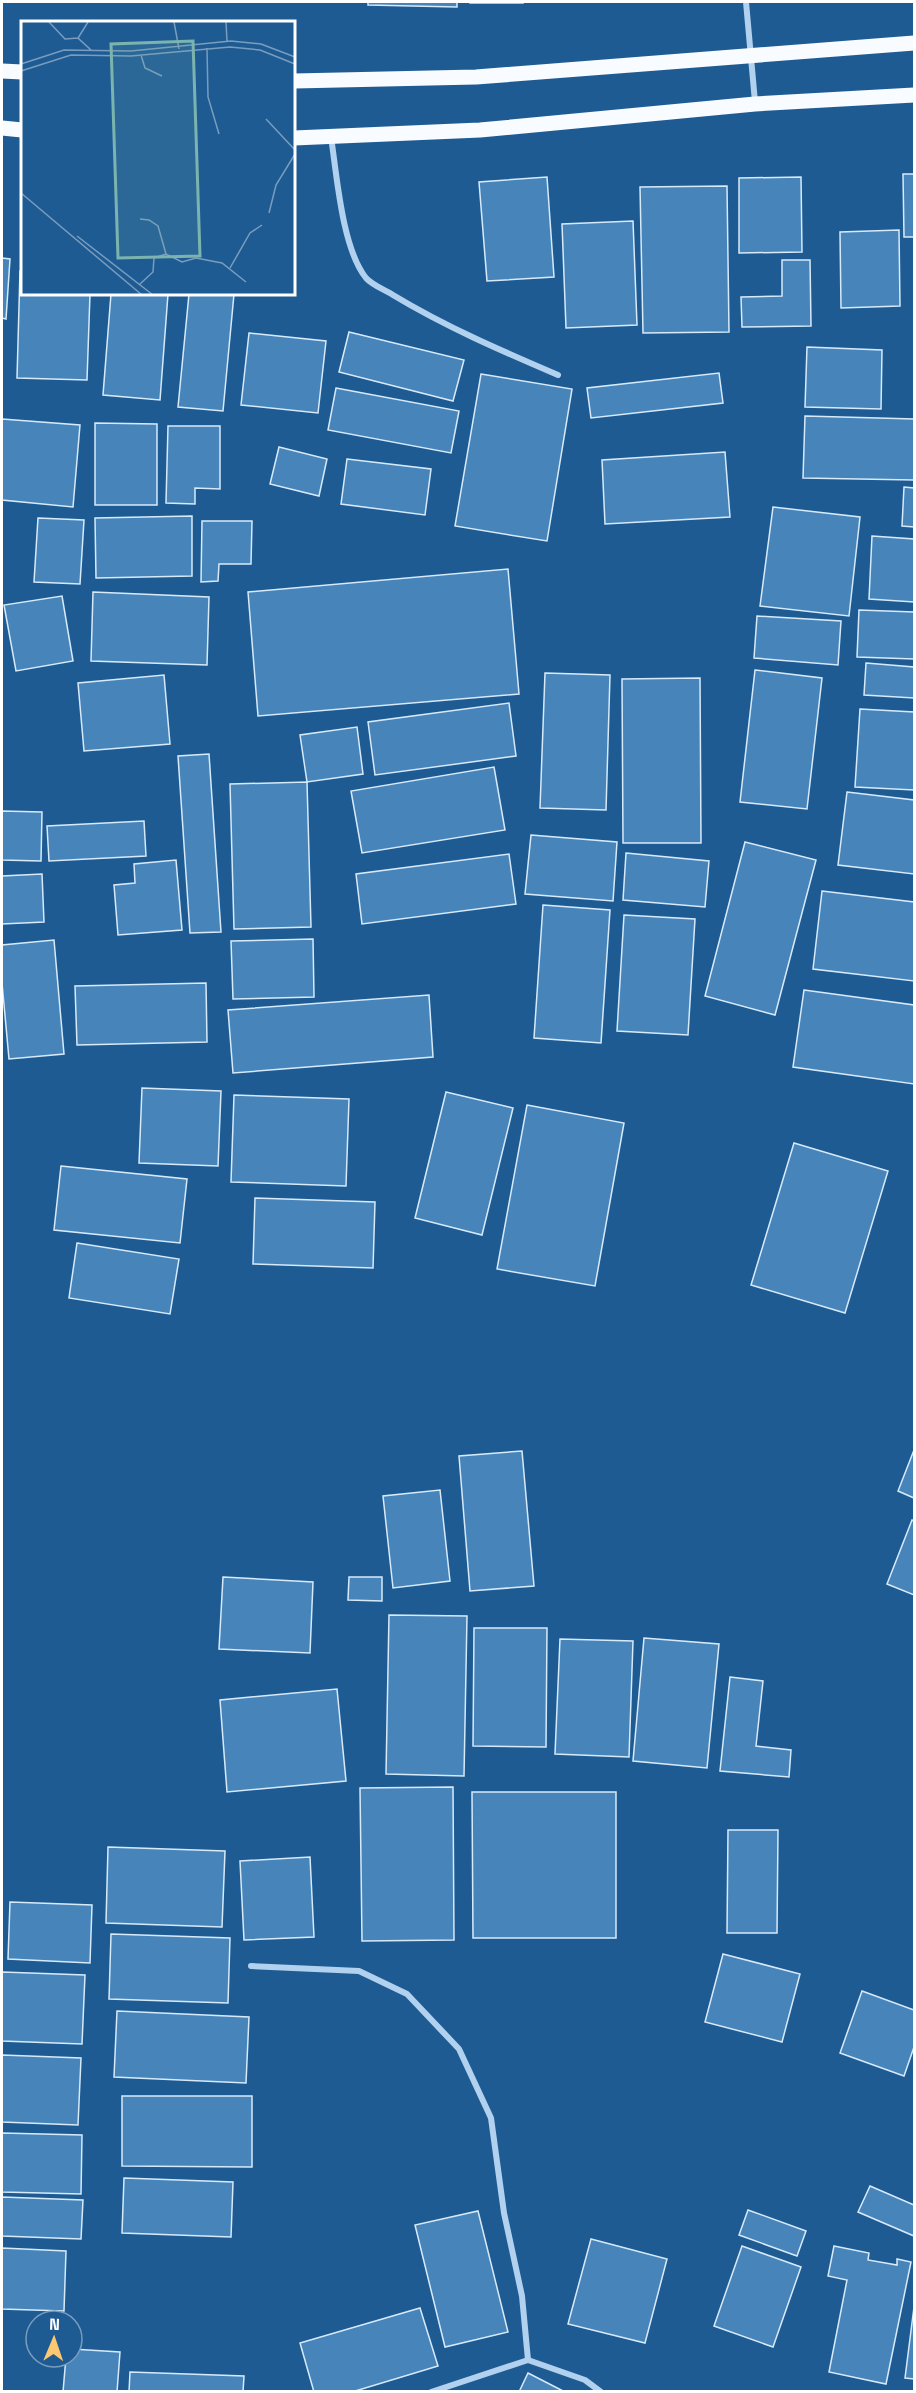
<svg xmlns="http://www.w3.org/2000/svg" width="916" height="2393" viewBox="0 0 916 2393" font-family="'Space Grotesk',sans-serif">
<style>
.building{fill:#4784ba;stroke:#d7eafa;stroke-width:1.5}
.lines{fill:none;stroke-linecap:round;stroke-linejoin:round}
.street{stroke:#b1d1ee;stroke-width:6}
.primary{stroke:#f8fbff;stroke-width:15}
.inset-road{fill:none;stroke:#799dbe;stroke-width:1.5}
.view{fill:#7bb4af;fill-opacity:0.15;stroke:#7bb4af;stroke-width:3}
.inset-edge{fill:none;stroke:#fff;stroke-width:3}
</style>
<rect width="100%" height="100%" fill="#1f5b93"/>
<g class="building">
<polygon points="368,2 457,2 457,7 368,5"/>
<rect x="470" y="2" width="53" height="1"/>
<polygon points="903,174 914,174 914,237 904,237"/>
<polygon points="547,177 554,277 487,281 479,182"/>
<polygon points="801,177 802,252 739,253 739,178"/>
<polygon points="727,186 729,332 643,333 640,187"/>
<polygon points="633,221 637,325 566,328 562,224"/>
<polygon points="899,230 900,306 841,308 840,232"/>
<polygon points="2,258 10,259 6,319 2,318"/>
<polygon points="782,260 810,260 811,326 742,327 741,297 782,296"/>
<polygon points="20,271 22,271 22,294 90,294 87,380 17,378"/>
<polygon points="111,294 168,294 160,400 103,395"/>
<polygon points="189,294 234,294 223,411 178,407"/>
<polygon points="349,332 464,360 453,401 339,372"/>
<polygon points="249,333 326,341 318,413 241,405"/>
<polygon points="807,347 882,350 881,409 805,407"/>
<polygon points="719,373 723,403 591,418 587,388"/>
<polygon points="481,374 572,389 547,541 455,526"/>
<polygon points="336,388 459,411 451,453 328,430"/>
<polygon points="805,416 914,419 914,480 803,478"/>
<polygon points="2,419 80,425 73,507 2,500"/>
<polygon points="95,423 157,424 157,505 95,505"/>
<polygon points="168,426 220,426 220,489 195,488 195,504 166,503"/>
<polygon points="279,447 327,459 319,496 270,484"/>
<polygon points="725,452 730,517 605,524 602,460"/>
<polygon points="347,459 431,469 425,515 341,504"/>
<polygon points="904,487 914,488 914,527 902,526"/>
<polygon points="773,507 860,517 849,616 760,606"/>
<polygon points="192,516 192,576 96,578 95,518"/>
<polygon points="38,518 84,520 80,584 34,582"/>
<polygon points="202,521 252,521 251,564 219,564 218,581 201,582"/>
<polygon points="872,536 914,539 914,602 869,599"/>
<polygon points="508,569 519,694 258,716 248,592"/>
<polygon points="93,592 209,597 207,665 91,661"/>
<polygon points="62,596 73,661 16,671 4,605"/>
<polygon points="859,610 914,612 914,659 857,657"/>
<polygon points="757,616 841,621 838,665 754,658"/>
<polygon points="866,663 914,667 914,698 864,695"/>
<polygon points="755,670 822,678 807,809 740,802"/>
<polygon points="545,673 610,675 606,810 540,808"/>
<polygon points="164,675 170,744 84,751 78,683"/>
<polygon points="700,678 701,843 623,843 622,679"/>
<polygon points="509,703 516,756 375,775 368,722"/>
<polygon points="860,709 914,712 914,790 855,787"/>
<polygon points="357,727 363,774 307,782 300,735"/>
<polygon points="209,754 221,932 190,933 178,756"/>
<polygon points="494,767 505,830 362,853 351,791"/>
<polygon points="307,782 311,927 234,929 230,784"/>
<polygon points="847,792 914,800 914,874 838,865"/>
<polygon points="2,811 42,812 41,861 2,860"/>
<polygon points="144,821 146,856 49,861 47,826"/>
<polygon points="531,835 617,842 613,901 525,894"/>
<polygon points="745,842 816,860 775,1015 705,996"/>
<polygon points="626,853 709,861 705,907 623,900"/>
<polygon points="509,854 516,904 362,924 356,874"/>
<polygon points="176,860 182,930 118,935 114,885 135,883 134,864"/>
<polygon points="42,874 44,922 2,924 2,876"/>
<polygon points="822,891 914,902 914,981 813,969"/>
<polygon points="543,905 610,910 601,1043 534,1038"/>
<polygon points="624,915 695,919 688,1035 617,1031"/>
<polygon points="313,939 314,997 233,999 231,941"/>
<polygon points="54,940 64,1054 9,1059 2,983 2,945"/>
<polygon points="206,983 207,1042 77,1045 75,986"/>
<polygon points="804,990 914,1005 914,1084 793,1067"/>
<polygon points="429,995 433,1057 233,1073 228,1010"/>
<polygon points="142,1088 221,1091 218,1166 139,1163"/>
<polygon points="446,1092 513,1108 482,1235 415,1218"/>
<polygon points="234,1095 349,1099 346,1186 231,1182"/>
<polygon points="527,1105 624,1123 595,1286 497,1269"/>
<polygon points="794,1143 888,1171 845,1313 751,1285"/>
<polygon points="61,1166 187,1179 180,1243 54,1230"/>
<polygon points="255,1198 375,1202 373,1268 253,1264"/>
<polygon points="77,1243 179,1259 170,1314 69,1298"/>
<polygon points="914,1450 914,1498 898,1491"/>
<polygon points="522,1451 534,1586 470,1591 459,1456"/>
<polygon points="440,1490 450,1581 393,1588 383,1496"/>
<polygon points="912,1520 914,1521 914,1595 887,1584"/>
<polygon points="223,1577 313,1582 310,1653 219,1649"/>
<polygon points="349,1577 382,1577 382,1601 348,1600"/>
<polygon points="389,1615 467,1616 464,1776 386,1774"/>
<polygon points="474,1628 547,1628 546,1747 473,1746"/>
<polygon points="644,1638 719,1644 707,1768 633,1761"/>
<polygon points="560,1639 633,1641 629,1757 555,1754"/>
<polygon points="730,1677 763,1681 756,1746 791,1750 789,1777 720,1771"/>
<polygon points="337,1689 346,1781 227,1792 220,1700"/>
<polygon points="453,1787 454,1940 362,1941 360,1788"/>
<polygon points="472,1792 616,1792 616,1938 473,1938"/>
<polygon points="728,1830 778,1830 777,1933 727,1933"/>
<polygon points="108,1847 225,1851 222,1927 106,1923"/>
<polygon points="310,1857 314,1937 244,1940 240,1861"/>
<polygon points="10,1902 92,1905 90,1963 8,1959"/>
<polygon points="111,1934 230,1938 228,2003 109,1999"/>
<polygon points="723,1954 800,1974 782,2042 705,2022"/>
<polygon points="2,1972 85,1975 82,2044 2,2041"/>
<polygon points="862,1991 914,2010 914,2047 904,2076 840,2053"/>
<polygon points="117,2011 249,2017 246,2083 114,2077"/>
<polygon points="2,2055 81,2058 78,2125 2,2122"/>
<polygon points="122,2096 252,2096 252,2167 122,2166"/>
<polygon points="2,2133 82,2135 81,2194 2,2192"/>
<polygon points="124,2178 233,2182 231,2237 122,2233"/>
<polygon points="870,2186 914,2205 914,2236 858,2212"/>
<polygon points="2,2197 83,2200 81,2239 2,2236"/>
<polygon points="748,2210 806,2231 797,2256 739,2235"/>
<polygon points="478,2211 508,2332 445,2347 415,2225"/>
<polygon points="591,2239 667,2259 645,2343 568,2324"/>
<polygon points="742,2246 801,2267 773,2347 714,2326"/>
<polygon points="834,2246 869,2253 868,2260 897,2265 897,2259 911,2262 886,2384 829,2372 847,2280 828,2276"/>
<polygon points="2,2248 66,2251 64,2311 2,2309"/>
<polygon points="914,2307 914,2379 905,2378"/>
<polygon points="420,2308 438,2366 352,2392 314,2392 300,2343"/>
<polygon points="72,2349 120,2352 117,2392 63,2392 66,2357 72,2357"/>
<polygon points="130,2372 244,2376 243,2392 129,2392"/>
<polygon points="528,2373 565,2392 519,2392"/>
</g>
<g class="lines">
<g class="street">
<polyline points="746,2 755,102"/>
<path d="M 331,137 C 337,176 342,248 366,278 C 372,285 385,290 393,295 C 446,327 502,351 558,375"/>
<polyline points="251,1966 359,1971 407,1994 459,2049 491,2118 504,2213 522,2296 528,2360"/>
<polyline points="431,2392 528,2360 585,2380 601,2392"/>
</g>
<g class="primary">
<polyline points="2,71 22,72"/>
<polyline points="294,81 476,77 914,43"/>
<polyline points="2,128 22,130"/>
<polyline points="294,138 480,130 755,104 914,95"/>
</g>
</g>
<g transform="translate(21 21)">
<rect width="274" height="274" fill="#1f5b93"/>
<path class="inset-road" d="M 28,1 L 44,18 L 57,17M 67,1 L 57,17 L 70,29M 153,1 L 158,28M 205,1 L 206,20M 186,27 L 187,76 L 198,113M 120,34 L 124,47 L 141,55M 0,43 L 43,29 L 110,30 L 210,20 L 240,23 L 274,36M 0,50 L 50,34 L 110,35 L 209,26 L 239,29 L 274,43M 245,98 L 274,129M 0,172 L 121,274M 248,192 L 255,164 L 274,133M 119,198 L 128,199 L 137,205 L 145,233M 56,215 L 132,274M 209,247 L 229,212 L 241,204M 119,263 L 132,251 L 133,237 L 145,233 L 161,241 L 175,237 L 201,242 L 225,261"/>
<path class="view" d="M 172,20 L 179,235 L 97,237 L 90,23 Z"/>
<rect width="274" height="274" class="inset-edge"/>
</g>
<rect width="916" height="2393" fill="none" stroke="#ffffff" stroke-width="6"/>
<g transform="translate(54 2339) rotate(2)"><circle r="28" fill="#1f5b93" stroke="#799dbe" stroke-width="1.5"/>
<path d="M0-4.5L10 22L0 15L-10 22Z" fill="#fcc971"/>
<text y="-9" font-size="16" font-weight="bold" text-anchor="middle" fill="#ffffff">N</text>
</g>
</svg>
